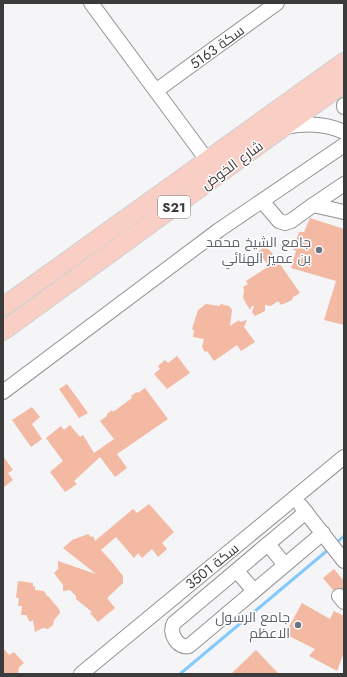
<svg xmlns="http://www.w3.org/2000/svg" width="347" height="677" viewBox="0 0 347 677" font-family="Jost,Cairo,sans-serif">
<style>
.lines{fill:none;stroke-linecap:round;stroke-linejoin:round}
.stream{stroke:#83c9fb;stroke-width:3}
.building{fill:#f3b9a2}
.minor-casing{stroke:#939395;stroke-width:16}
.major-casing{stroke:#d0d0d0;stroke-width:20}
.minor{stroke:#fff;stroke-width:14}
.major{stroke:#f9cfc5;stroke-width:18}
.worship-dot{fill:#6b7280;stroke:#fff;stroke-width:1.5}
.labels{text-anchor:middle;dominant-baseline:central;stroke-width:3;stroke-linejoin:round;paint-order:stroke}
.shield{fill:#fff;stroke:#767676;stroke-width:1}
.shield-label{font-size:13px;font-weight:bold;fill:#3b3b3c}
.street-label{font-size:14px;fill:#3b3b3c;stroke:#fff}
.worship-label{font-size:14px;fill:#5b616d;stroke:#fff;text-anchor:end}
</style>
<rect width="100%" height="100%" fill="#f5f5f7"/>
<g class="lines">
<g class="stream">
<polyline points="335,544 344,536"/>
<polyline points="180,674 329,549"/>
</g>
</g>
<g class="building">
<polygon points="310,218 344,229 344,325 324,320 336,281 291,268 296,251 293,249 299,232 304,232"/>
<polygon points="265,246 273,254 300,293 293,297 292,300 281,305 278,301 271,306 265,305 265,311 255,316 252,312 254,306 252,306 250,310 243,298 244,290 243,287 248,284 246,281 269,266 258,252"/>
<polygon points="206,304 220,306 220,304 229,306 232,310 230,326 239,320 240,322 247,320 244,327 255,342 241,351 237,345 214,361 207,351 205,352 202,347 204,339 193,337 194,330 192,329 198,310"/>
<polygon points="177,356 190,373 167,389 154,374 160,369 158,366 165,360 168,363"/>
<polygon points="67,384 88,413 79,418 59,389"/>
<polygon points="145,388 168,419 117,454 127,468 115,477 100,457 74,481 77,484 65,492 50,472 63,461 46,438 61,426 64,430 70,425 80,437 83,435 94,453 114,439 100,421 107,416 107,414 112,410 113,412 132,398 131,396 137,392 138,393"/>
<polygon points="32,407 40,417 32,424 42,439 31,447 12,420"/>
<polygon points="3,456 13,470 8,473 13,480 3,488"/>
<polygon points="149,504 174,532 162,543 167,549 158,557 152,549 142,558 138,553 134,558 116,537 101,550 112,562 123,576 123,583 107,598 115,608 98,622 90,613 92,612 76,599 76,596 70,590 63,591 63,585 54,573 58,569 58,561 96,574 63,548 72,540 88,534 91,537 93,536 95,541 133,509 137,513"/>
<polygon points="334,569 344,581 344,588 343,589 338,588 333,590 323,578"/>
<polygon points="18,581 33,583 33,587 35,586 35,590 44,591 47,596 48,596 59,609 60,613 54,620 53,625 48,629 43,628 35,632 33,620 30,622 26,615 21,615 22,606 18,606 19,598 16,598"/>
<polygon points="302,603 330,619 334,611 344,616 344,652 337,671 309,656 315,649 285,634"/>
<polygon points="3,648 9,655 14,652 24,663 19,667 18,674 3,674"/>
<polygon points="256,650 279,674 231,674"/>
</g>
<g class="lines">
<defs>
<g id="minor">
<polyline points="91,3 207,160"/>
<polyline points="157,90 277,3"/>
<polyline points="344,105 344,107"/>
<path d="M 286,127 C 306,123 325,123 344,132"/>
<polyline points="262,201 279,221 285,223 291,221 313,205 344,184"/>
<polyline points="313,205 344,212"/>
<polyline points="3,392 219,230 344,145"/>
<polyline points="301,506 344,561"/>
<path d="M 306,512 L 174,623 C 168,633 178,649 189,646 L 323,533"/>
<polyline points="268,544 285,565"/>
<polyline points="237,571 254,591"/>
<polyline points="339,596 344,602"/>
<polyline points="81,674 344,457"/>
</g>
<g id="major">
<polyline points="3,307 344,62"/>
<polyline points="3,331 344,83"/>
</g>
</defs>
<use href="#minor" class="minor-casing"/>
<use href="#major" class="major-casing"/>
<use href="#minor" class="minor"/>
<use href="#major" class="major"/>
</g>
<g class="worship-dot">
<circle cx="319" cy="250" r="4"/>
<circle cx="298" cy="625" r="4"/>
</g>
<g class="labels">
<rect class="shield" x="158" y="196" width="32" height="22" rx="3"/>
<g class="shield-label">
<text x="174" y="207">S21</text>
</g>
<g class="street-label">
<text transform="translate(217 47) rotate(-36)">سكة 5163</text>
<text transform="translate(232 165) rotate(-36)">شارع الخوض</text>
<text transform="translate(212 566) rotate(-39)">سكة 3501</text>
</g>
<g class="worship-label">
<text x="311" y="242">جامع الشيخ محمد<tspan x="311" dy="16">بن عمير الهنائي</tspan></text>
<text x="290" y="617">جامع الرسول<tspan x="290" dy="16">الاعظم</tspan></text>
</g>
</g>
<rect width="347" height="677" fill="none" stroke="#3b3b3c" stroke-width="8"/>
</svg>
